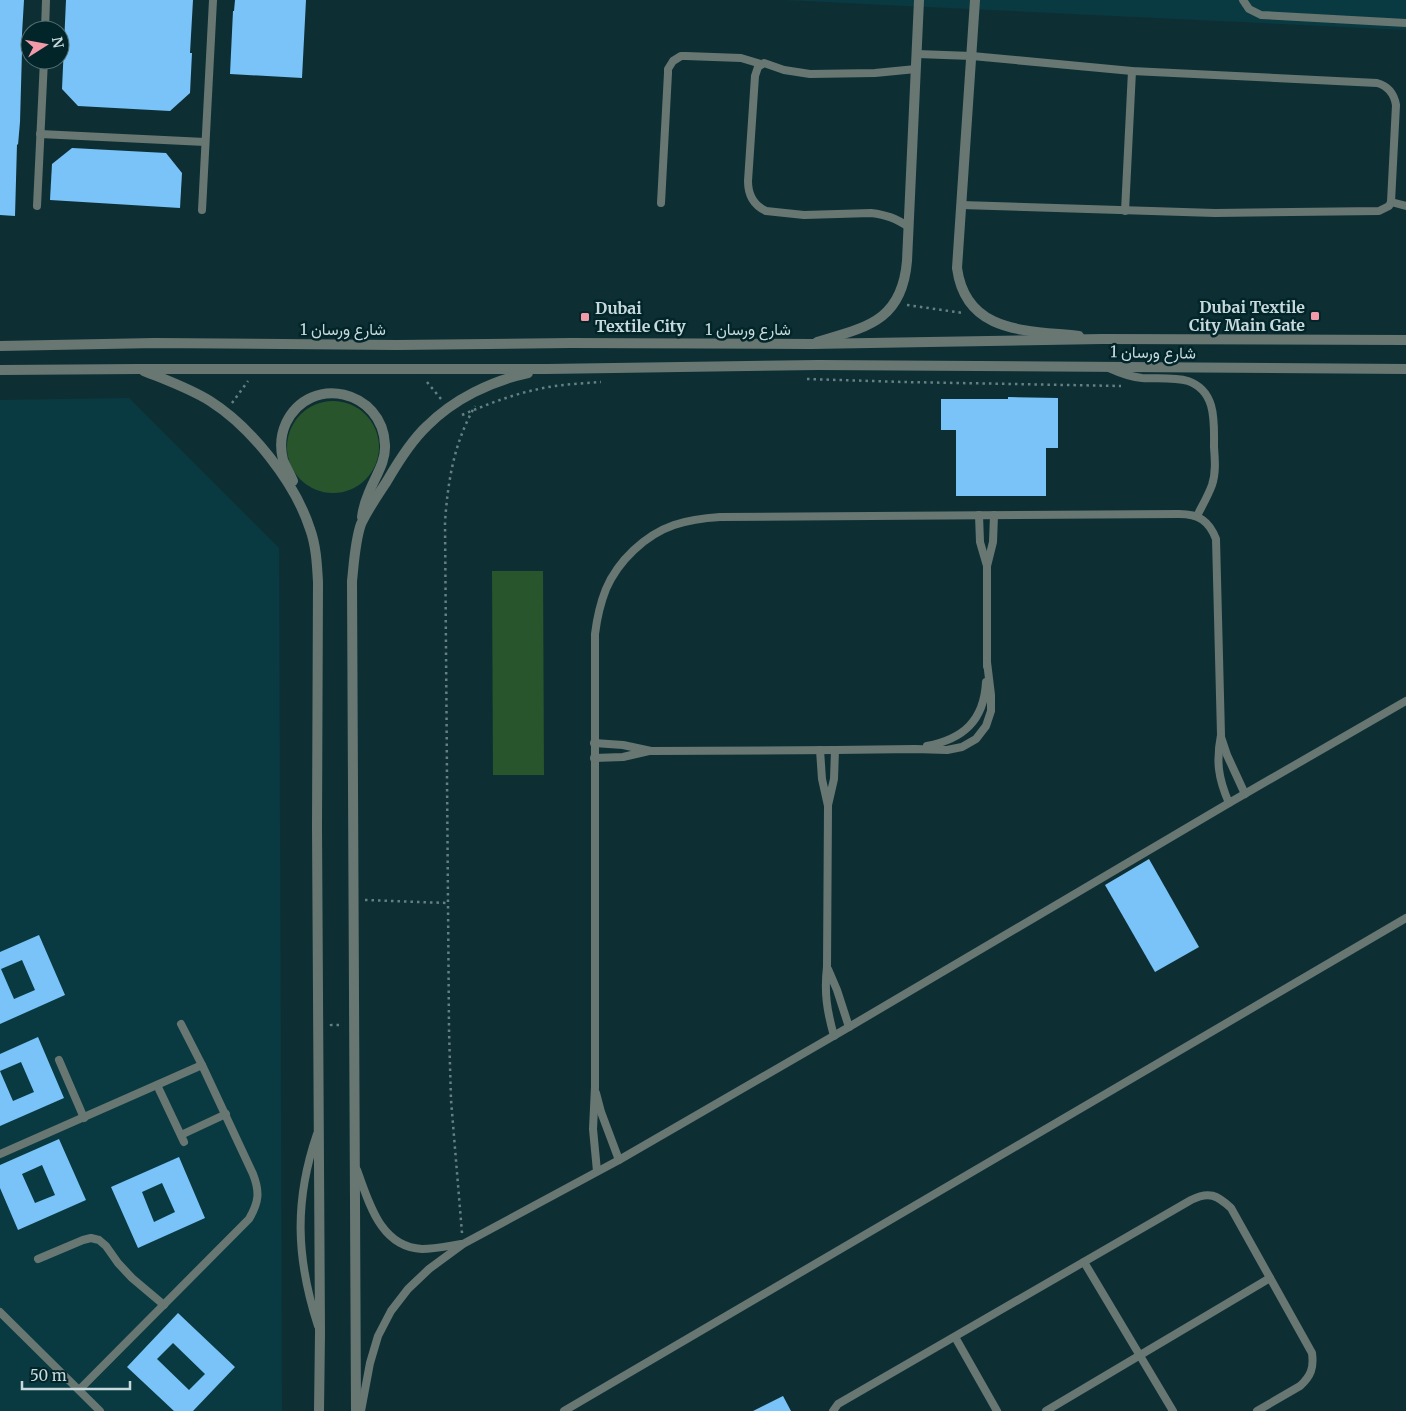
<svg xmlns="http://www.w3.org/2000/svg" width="1406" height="1411" viewBox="0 0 1406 1411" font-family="Merriweather,Vazirmatn,serif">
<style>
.built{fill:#0a3a41}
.green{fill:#28552c}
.building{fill:#79c3f9;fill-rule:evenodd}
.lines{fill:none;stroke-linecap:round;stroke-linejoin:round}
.path{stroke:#658084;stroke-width:2.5;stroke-dasharray:2.5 4;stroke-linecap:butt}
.service{stroke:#697773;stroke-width:8}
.minor{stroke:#697773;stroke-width:10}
.tertiary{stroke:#697773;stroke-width:10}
.poi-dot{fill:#f39aa9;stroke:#02252a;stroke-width:2}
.labels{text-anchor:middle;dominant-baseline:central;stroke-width:5;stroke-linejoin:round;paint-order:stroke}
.poi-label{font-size:16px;font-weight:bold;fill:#c7d9dc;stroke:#02252a;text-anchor:end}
.street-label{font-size:16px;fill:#c7d9dc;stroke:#02252a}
</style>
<rect width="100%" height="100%" fill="#0d2f34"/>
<g class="built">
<polygon points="784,0 1406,0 1406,30"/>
<polygon points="129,398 279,548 282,1411 0,1411 0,400"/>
</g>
<g class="green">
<circle cx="333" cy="447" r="46"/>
<polygon points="492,571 543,571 544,775 493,775"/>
</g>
<g class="building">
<polygon points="0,0 24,0 21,51 22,51 20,122 18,145 17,144 15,216 0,215"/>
<polygon points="66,0 193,0 190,53 192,53 190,93 170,111 78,106 62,89"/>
<polygon points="235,0 306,0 302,78 230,74 233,11 234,11"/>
<polygon points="72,148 166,153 182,173 180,208 50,200 52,164"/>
<polygon points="1008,397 1058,398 1058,448 1046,448 1046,496 956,496 956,430 941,430 941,399 1008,399"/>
<polygon points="1149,859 1199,947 1155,972 1105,885"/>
<path d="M 39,935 L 65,995 L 0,1024 L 0,952 ZM 22,960 L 35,990 L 14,999 L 1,969 Z"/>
<path d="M 38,1037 L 64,1098 L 0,1126 L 0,1054 ZM 21,1062 L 34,1092 L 13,1101 L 0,1071 Z"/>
<path d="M 59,1139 L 86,1200 L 18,1230 L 0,1188 L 0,1165 ZM 42,1165 L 55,1195 L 35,1203 L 22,1174 Z"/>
<path d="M 179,1157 L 205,1218 L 138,1248 L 111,1187 ZM 162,1183 L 175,1212 L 154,1222 L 142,1192 Z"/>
<path d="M 178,1313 L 235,1367 L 193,1411 L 174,1411 L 127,1367 ZM 173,1343 L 205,1374 L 189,1390 L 157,1359 Z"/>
<polygon points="783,1396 791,1411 753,1411"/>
</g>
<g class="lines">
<g class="path">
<polyline points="907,305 963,313"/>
<polyline points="807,379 904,382 1121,386"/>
<polyline points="427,382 441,399"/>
<polyline points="232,403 248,381"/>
<path d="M 462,415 C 492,402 522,391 555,386 C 570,384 586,383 601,382"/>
<polyline points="365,900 447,903"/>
<polyline points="331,1024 331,1025 342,1025"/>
<path d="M 462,1233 L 451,1100 L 449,1030 L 445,522 C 448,480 454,443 475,406"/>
</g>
<g class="service">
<polyline points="1243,0 1249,9 1261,15 1406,23"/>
<polyline points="45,30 46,0"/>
<path d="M 917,54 L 972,56 L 1132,71 L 1377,83 C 1388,86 1394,93 1396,105 L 1391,202 L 1389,206 L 1379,211 L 1215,213 L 961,205"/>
<polyline points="40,134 205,142"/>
<polyline points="1391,202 1406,206"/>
<polyline points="661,203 668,73 668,69 673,61 681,56 686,56 741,58 761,64"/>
<polyline points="37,206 44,60"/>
<polyline points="202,210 213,0"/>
<polyline points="1125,211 1132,71"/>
<path d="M 909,227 C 895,218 887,215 871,213 L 804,215 L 766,211 C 753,205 748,195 748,181 L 755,76 L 758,67 L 764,63 L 784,70 L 810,74 L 875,73 L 916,69"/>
<path d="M 1109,368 C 1120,373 1131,377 1142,378 C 1157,379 1174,377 1188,381 C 1217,391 1214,423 1214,447 C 1215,460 1216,473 1212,485 C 1208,496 1202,506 1197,516"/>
<polyline points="979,515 980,542 987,566"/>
<polyline points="987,666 987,566 993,542 994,515"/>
<polyline points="1221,737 1227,755 1245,794"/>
<polyline points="594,743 623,745 651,751 835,750 915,749 947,750 962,747 976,739 986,726 991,711 991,695 987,662"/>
<path d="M 927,746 C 963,739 984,721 986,682"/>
<path d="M 820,750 L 822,779 L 828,806 L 827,967 C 824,993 827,1011 834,1036"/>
<polyline points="594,758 623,757 649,751"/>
<polyline points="828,805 834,779 835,750"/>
<polyline points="828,969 837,990 849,1027"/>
<polyline points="59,1060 84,1118"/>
<polyline points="157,1085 184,1142"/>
<polyline points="596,1093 601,1112 619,1160"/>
<path d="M 317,1134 C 294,1201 296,1258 318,1326"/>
<polyline points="181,1135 226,1114"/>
<polyline points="0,1154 202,1065"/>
<path d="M 357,1170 C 369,1202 380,1247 422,1249 C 435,1249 448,1246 461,1244"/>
<path d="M 597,1171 L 593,1129 L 595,1087 L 595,634 C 597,618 600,604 606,589 C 618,561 645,535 674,525 C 689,520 704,518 720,517 L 1179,514 C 1199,514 1209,521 1216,539 L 1221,735 C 1216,761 1218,778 1229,803"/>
<polyline points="38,1259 83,1240 91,1238 99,1240 106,1246 118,1263 132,1278 164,1305"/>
<polyline points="1084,1262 1173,1411"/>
<polyline points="0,1312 100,1411"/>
<polyline points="955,1337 997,1411"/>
<path d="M 79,1390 L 249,1219 C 259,1202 260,1192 253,1174 L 202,1065 L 181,1024"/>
<polyline points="361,1411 370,1363 378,1336 391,1311 408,1289 429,1269 463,1244 619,1160 849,1027 1229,803 1406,701"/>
<polyline points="564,1411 1406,918"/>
<path d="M 833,1411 L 838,1404 L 1191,1200 C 1209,1191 1217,1195 1231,1208 L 1312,1353 C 1314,1368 1311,1376 1300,1386 L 1257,1411"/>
<polyline points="1046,1411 1270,1278"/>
</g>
<g class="minor">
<path d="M 975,0 L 957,268 C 966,334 1026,330 1079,336"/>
<path d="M 817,342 C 867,327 902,321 907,261 L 919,0"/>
</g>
<g class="tertiary">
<polyline points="0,346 155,343 397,345 571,343 811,344 1102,339 1406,340"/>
<polyline points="0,370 138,369 547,369 818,365 1406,369"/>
<path d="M 144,371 C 166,380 189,388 210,401 C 251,427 295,482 310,529 C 316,545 317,564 318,582 L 317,827 L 320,1333 L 319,1411"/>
<path d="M 293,481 C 290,474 286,467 283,460 C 280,448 281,434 286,423 C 310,373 383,390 385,445 C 386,463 374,478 368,495 C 365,502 363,509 362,517"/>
<path d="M 356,1411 L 352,581 C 354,563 355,541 361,524 C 368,509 378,495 387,481 C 398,462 411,441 427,426 C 454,399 491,381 528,373"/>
</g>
</g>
<g class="poi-dot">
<rect x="1310" y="311" width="10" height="10" rx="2.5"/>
<rect x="580" y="312" width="10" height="10" rx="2.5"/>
</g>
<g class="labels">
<g class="poi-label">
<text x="1305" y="307">Dubai Textile<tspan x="1305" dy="18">City Main Gate</tspan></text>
<text x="595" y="308" text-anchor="start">Dubai<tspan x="595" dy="18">Textile City</tspan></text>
</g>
<g class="street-label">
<text x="343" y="329">شارع ورسان 1</text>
<text x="748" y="329">شارع ورسان 1</text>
<text transform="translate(1153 352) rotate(1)">شارع ورسان 1</text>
</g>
</g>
<g transform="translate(45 45) rotate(79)"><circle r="24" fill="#02252a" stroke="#516d71"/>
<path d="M0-4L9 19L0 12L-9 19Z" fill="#f39aa9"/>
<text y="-8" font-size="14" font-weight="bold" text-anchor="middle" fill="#c7d9dc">N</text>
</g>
<path d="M22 1381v8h108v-8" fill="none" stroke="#c7d9dc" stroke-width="2.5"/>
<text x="30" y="1381" font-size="15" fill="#c7d9dc" stroke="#02252a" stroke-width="4" paint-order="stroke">50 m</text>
</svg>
